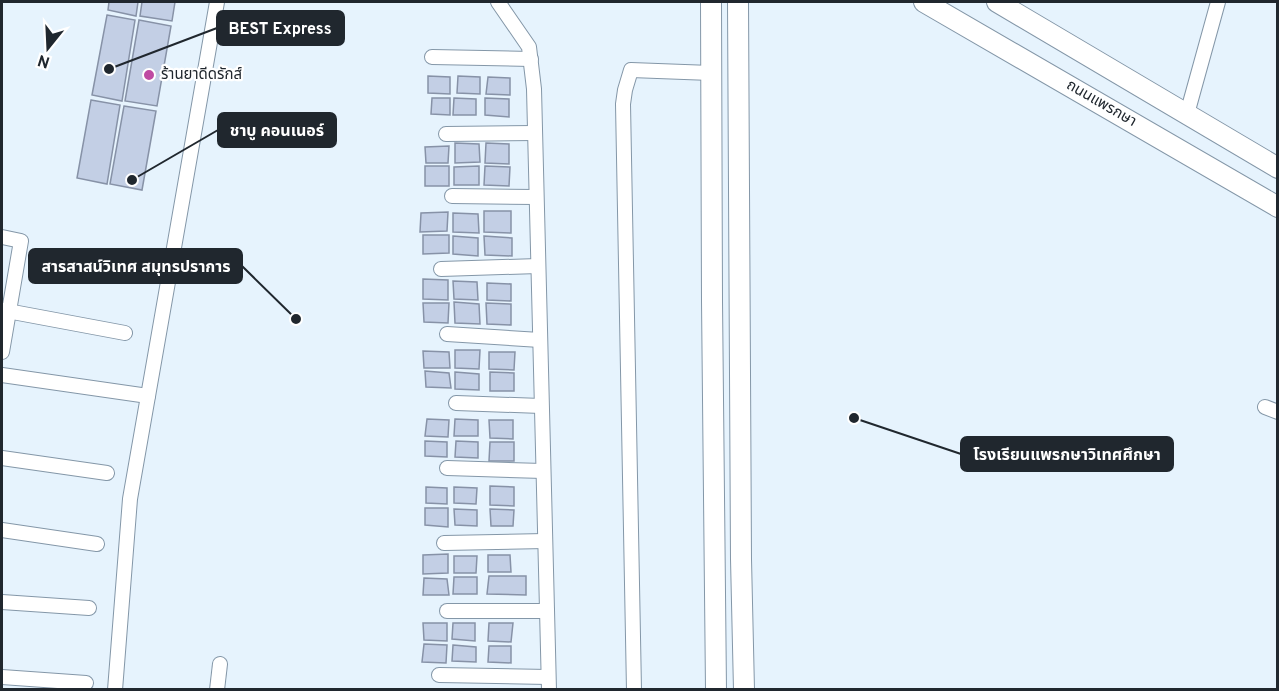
<svg xmlns="http://www.w3.org/2000/svg" width="1279" height="691" viewBox="0 0 1279 691" font-family="Overpass,'Noto Sans Thai',sans-serif">
<style>
.building{fill:#c3cfe5;stroke:#8792a7;stroke-width:1.5}
.lines{fill:none;stroke-linecap:round;stroke-linejoin:round}
.street-casing{stroke:#8497a8;stroke-width:16}
.secondary-casing{stroke:#8497a8;stroke-width:22}
.street{stroke:#fff;stroke-width:14}
.secondary{stroke:#fff;stroke-width:20}
.poi-dot{fill:#bf4aa2;stroke:#fff;stroke-width:2}
.labels{text-anchor:middle;dominant-baseline:central;stroke-width:4.5;stroke-linejoin:round;paint-order:stroke}
.poi-label{font-size:15px;fill:#20272e;stroke:#fff;text-anchor:start}
.street-label{font-size:15px;fill:#20272e;stroke:#fff}
.leader{fill:none;stroke:#20272e;stroke-width:2}
.callout-dot{fill:#20272e;stroke:#fff;stroke-width:2}
.callout{fill:#20272e;stroke:#20272e;stroke-width:2}
.callout-label{font-size:16px;text-anchor:middle;font-weight:bold;fill:#fff}
</style>
<rect width="100%" height="100%" fill="#e6f3fd"/>
<g class="building">
<polygon points="109,2 138,2 136,16 108,10"/>
<polygon points="142,2 175,2 172,21 140,16"/>
<polygon points="107,15 135,20 122,101 92,95"/>
<polygon points="139,20 171,26 157,106 125,101"/>
<polygon points="428,76 450,77 450,94 428,93"/>
<polygon points="458,76 480,77 480,94 457,93"/>
<polygon points="488,77 510,78 510,95 486,94"/>
<polygon points="432,98 450,98 450,115 431,114"/>
<polygon points="454,98 476,99 476,115 453,115"/>
<polygon points="485,98 509,99 509,117 485,115"/>
<polygon points="91,100 120,105 107,184 77,178"/>
<polygon points="124,106 156,111 142,190 110,184"/>
<polygon points="455,143 479,144 480,162 455,163"/>
<polygon points="486,143 509,144 509,164 485,163"/>
<polygon points="449,146 448,163 426,163 425,147"/>
<rect x="425" y="166" width="24" height="20"/>
<polygon points="479,166 479,185 454,185 454,167"/>
<polygon points="485,166 510,167 509,186 484,185"/>
<polygon points="484,211 511,211 511,233 484,232"/>
<polygon points="448,212 447,231 420,232 421,213"/>
<polygon points="453,213 478,214 479,233 453,232"/>
<polygon points="423,235 449,235 449,253 423,254"/>
<polygon points="453,236 478,238 478,256 453,254"/>
<polygon points="484,236 512,238 512,256 485,255"/>
<polygon points="423,279 448,280 448,300 423,299"/>
<polygon points="453,281 477,282 478,300 454,299"/>
<polygon points="487,283 511,284 511,301 487,300"/>
<polygon points="454,302 479,304 480,324 455,323"/>
<polygon points="423,303 449,303 448,323 424,322"/>
<polygon points="486,303 511,304 511,325 487,324"/>
<polygon points="455,350 480,350 479,369 455,368"/>
<polygon points="423,351 449,352 450,368 424,368"/>
<polygon points="489,352 515,352 514,370 489,369"/>
<polygon points="425,371 449,373 451,388 426,387"/>
<polygon points="455,372 479,374 479,390 455,389"/>
<polygon points="490,372 514,373 514,391 490,391"/>
<polygon points="427,419 449,420 448,437 425,436"/>
<polygon points="455,419 478,420 478,436 454,436"/>
<polygon points="489,420 513,420 513,439 490,438"/>
<polygon points="425,441 447,442 447,457 425,456"/>
<polygon points="456,441 478,442 478,458 455,457"/>
<polygon points="490,442 514,442 514,461 489,461"/>
<polygon points="490,486 514,487 514,506 490,505"/>
<polygon points="426,487 447,488 447,504 426,503"/>
<polygon points="454,487 477,488 476,504 454,503"/>
<polygon points="425,508 448,508 448,527 425,525"/>
<polygon points="454,509 477,510 477,526 455,525"/>
<polygon points="490,509 514,510 513,526 491,526"/>
<polygon points="448,554 448,573 423,574 423,555"/>
<polygon points="488,555 510,555 511,572 488,572"/>
<polygon points="454,556 477,556 476,573 454,573"/>
<polygon points="489,576 526,576 526,595 487,594"/>
<polygon points="454,577 477,577 477,594 453,594"/>
<polygon points="424,578 447,579 449,595 423,595"/>
<polygon points="423,623 447,623 447,641 424,640"/>
<polygon points="453,623 475,623 475,641 452,639"/>
<polygon points="489,623 513,623 511,642 488,641"/>
<polygon points="424,644 447,645 446,663 422,662"/>
<polygon points="453,645 476,647 476,662 452,661"/>
<polygon points="489,646 511,646 511,663 488,662"/>
</g>
<g class="lines">
<defs>
<g id="street">
<polyline points="498,2 529,47 534,89 549,690"/>
<polyline points="432,57 531,59"/>
<polyline points="1187,114 1218,2"/>
<polyline points="446,134 535,133"/>
<polyline points="452,196 536,197"/>
<polyline points="2,237 21,241 2,352"/>
<polyline points="441,269 538,266"/>
<polyline points="2,310 125,333"/>
<polyline points="447,334 540,340"/>
<polyline points="2,375 148,396"/>
<polyline points="456,403 541,406"/>
<polyline points="1265,407 1278,412"/>
<polyline points="2,458 107,473"/>
<polyline points="447,468 543,471"/>
<polyline points="2,530 97,544"/>
<polyline points="444,543 545,541"/>
<polyline points="2,602 89,608"/>
<polyline points="447,611 547,611"/>
<polyline points="439,675 548,677"/>
<polyline points="2,677 86,683"/>
<polyline points="115,690 130,499 217,2"/>
<polyline points="217,690 220,664"/>
<polyline points="634,690 623,104 625,90 631,70 711,73"/>
</g>
<g id="secondary">
<polyline points="711,2 712,301 716,690"/>
<polyline points="738,2 741,559 744,690"/>
<polyline points="924,2 1278,207"/>
<polyline points="997,2 1278,168"/>
</g>
</defs>
<use href="#street" class="street-casing"/>
<use href="#secondary" class="secondary-casing"/>
<use href="#street" class="street"/>
<use href="#secondary" class="secondary"/>
</g>
<circle class="poi-dot" cx="149" cy="75" r="6"/>
<g class="labels">
<g class="poi-label">
<text x="161" y="75">ร้านยาดีดรักส์</text>
</g>
<g class="street-label">
<text transform="translate(1101 104) rotate(30)">ถนนแพรกษา</text>
</g>
</g>
<path class="leader" d="M109 69L217 28M132 180L218 130M296 319L242 266M854 418L961 454"/>
<g class="callout-dot">
<circle cx="109" cy="69" r="6"/>
<circle cx="132" cy="180" r="6"/>
<circle cx="296" cy="319" r="6"/>
<circle cx="854" cy="418" r="6"/>
</g>
<g class="callout">
<rect x="217" y="11" width="127" height="34" rx="6"/>
<rect x="218" y="113" width="118" height="34" rx="6"/>
<rect x="29" y="249" width="213" height="34" rx="6"/>
<rect x="961" y="437" width="212" height="34" rx="6"/>
</g>
<g class="callout-label">
<text x="280" y="34">BEST Express</text>
<text x="277" y="136">ชาบู คอนเนอร์</text>
<text x="136" y="272">สารสาสน์วิเทศ สมุทรปราการ</text>
<text x="1067" y="460">โรงเรียนแพรกษาวิเทศศึกษา</text>
</g>
<rect width="1279" height="691" fill="none" stroke="#20272e" stroke-width="6"/>
<g transform="translate(48 48) rotate(198)" stroke="#ffffff" stroke-width="4.5" paint-order="stroke">
<path d="M0-4.5L10 22L0 15L-10 22Z" fill="#20272e"/>
<text y="-9" font-size="16" font-weight="bold" text-anchor="middle" fill="#20272e">N</text>
</g>
</svg>
